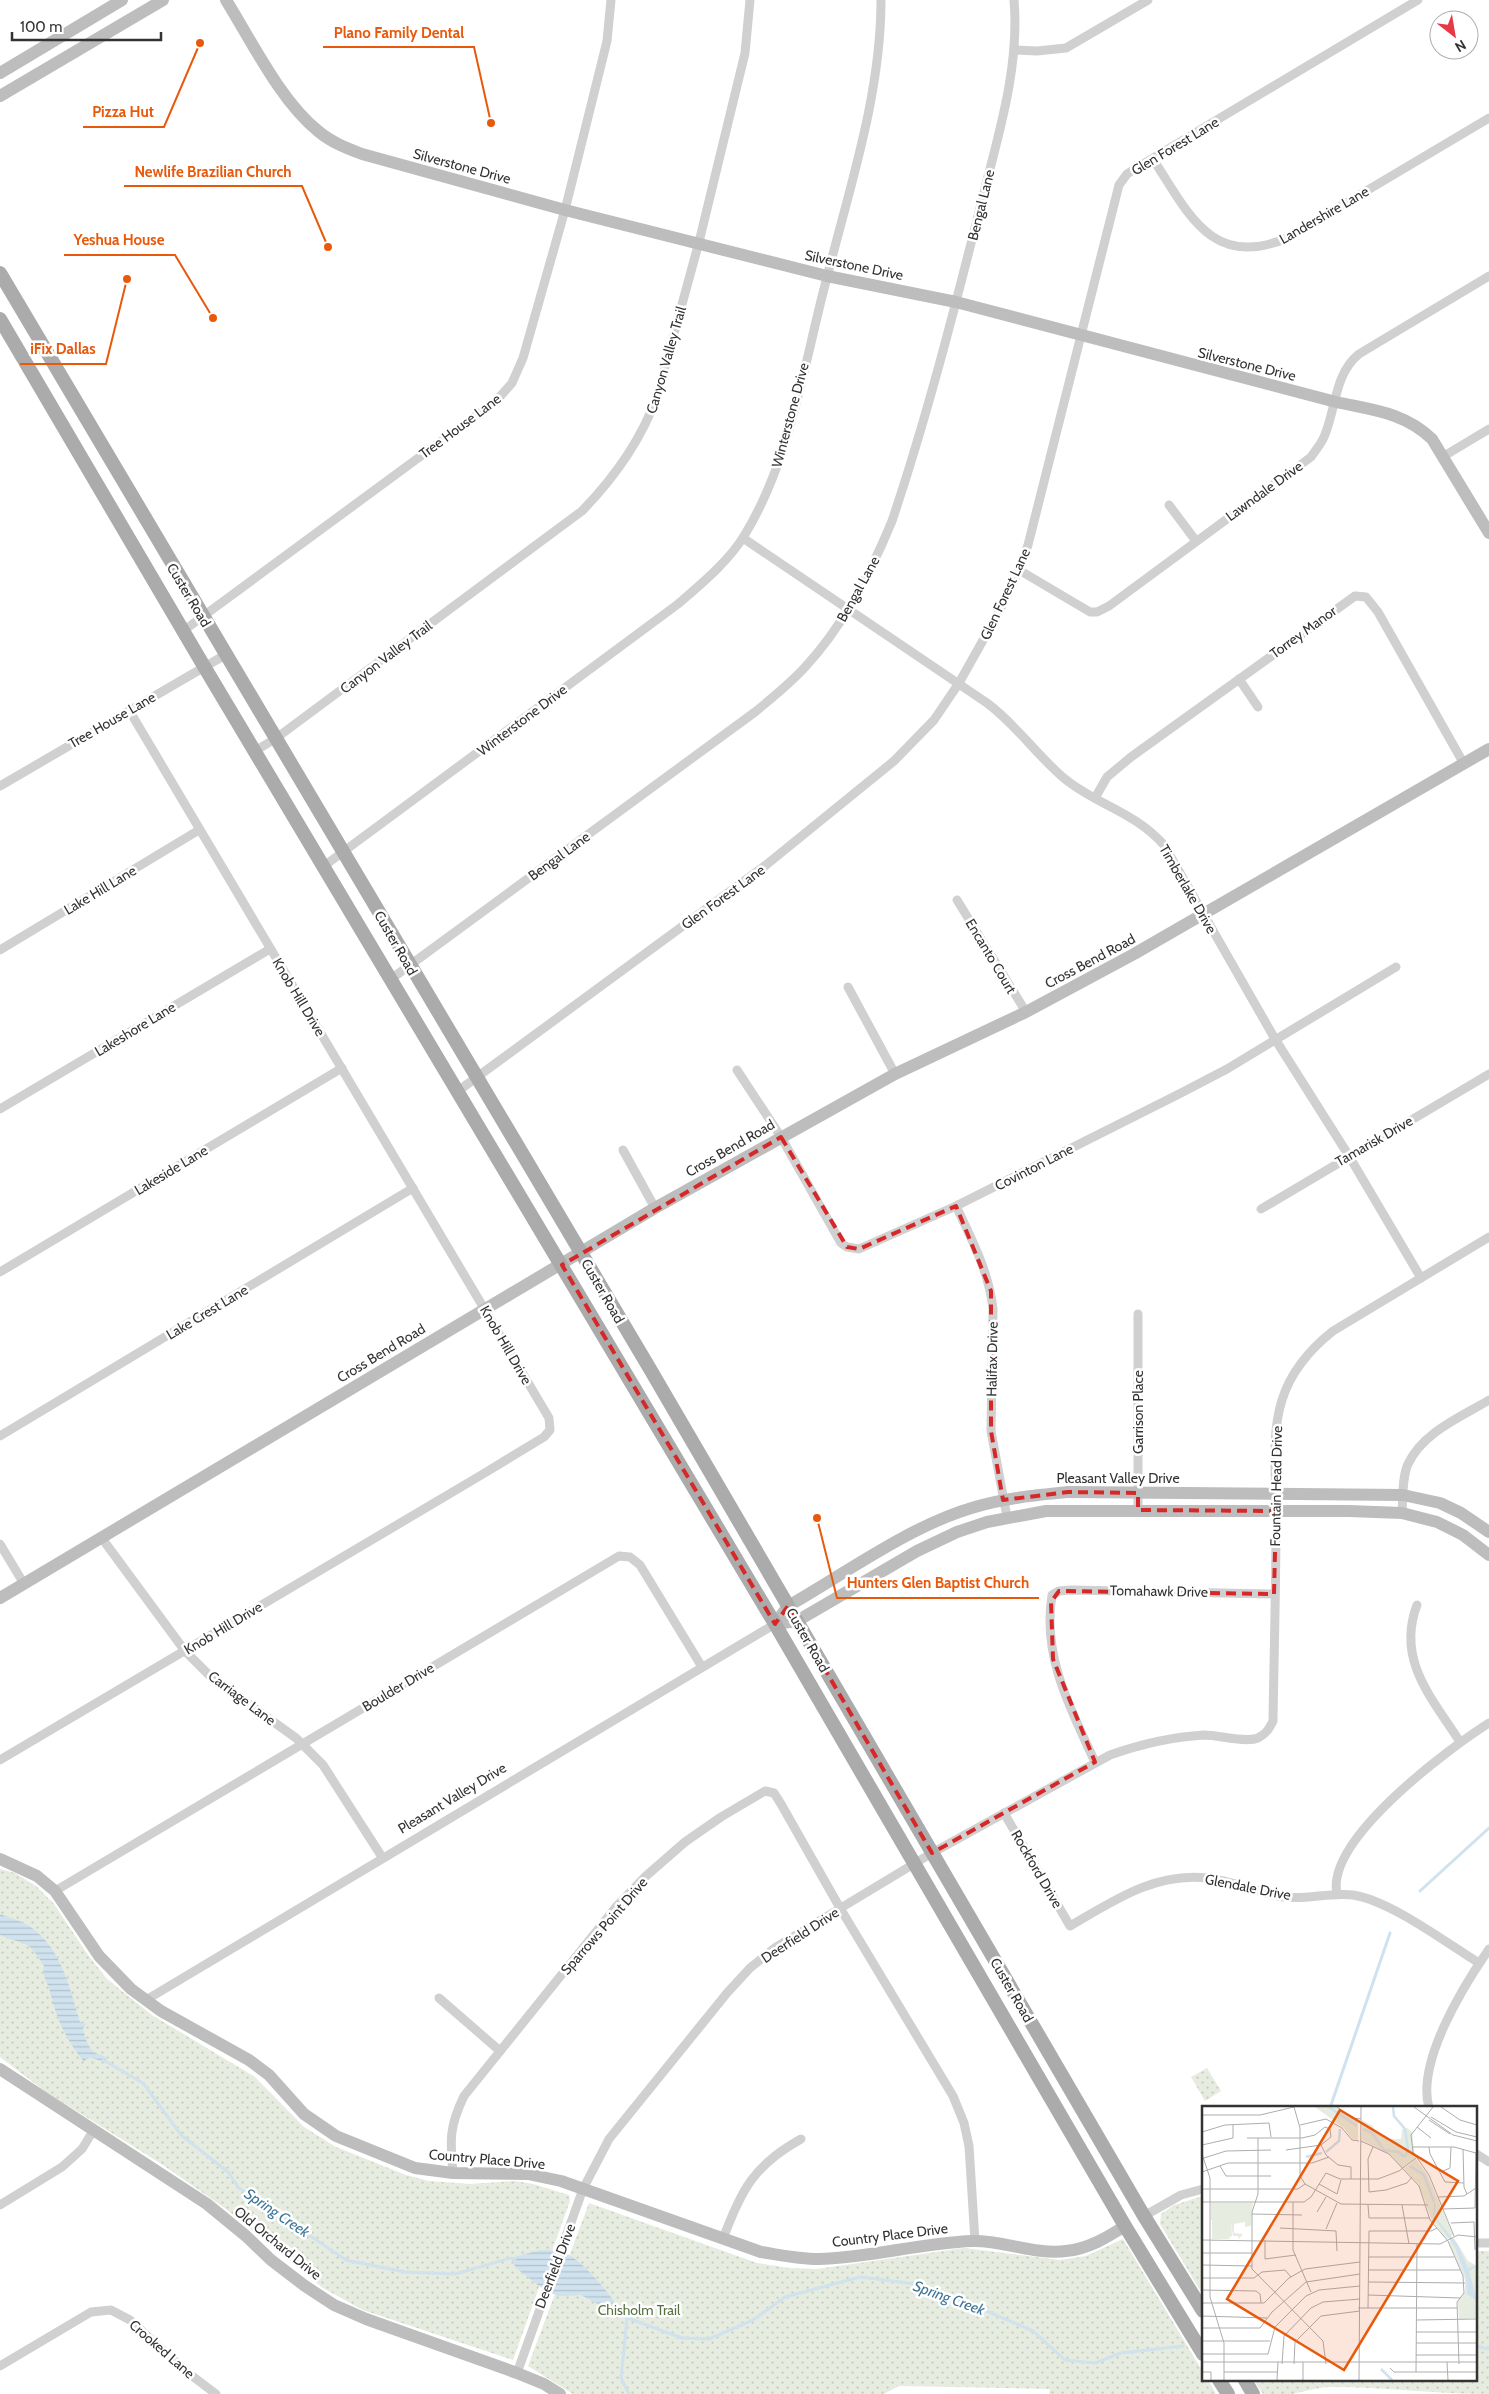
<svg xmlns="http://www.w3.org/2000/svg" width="1489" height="2394" viewBox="0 0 1489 2394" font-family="Cabin,sans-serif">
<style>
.park{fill:url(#park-dots)}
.water{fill:url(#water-rules)}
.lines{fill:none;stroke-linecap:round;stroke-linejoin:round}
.stream{stroke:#cfe2ee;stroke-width:3}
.street{stroke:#d0d0d0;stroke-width:9}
.secondary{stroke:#bdbdbd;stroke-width:12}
.primary{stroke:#ababab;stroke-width:14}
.marked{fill:none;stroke:#d62828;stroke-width:4;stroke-dasharray:10 6;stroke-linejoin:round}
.labels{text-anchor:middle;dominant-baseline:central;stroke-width:5;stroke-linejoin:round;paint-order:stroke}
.street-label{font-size:14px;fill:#333;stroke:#fff}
.park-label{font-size:14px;fill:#56703f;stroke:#fff}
.water-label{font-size:15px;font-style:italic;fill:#3f7597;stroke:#fff}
.inset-river{fill:none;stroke:#cfe2ee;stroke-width:2.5}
.inset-road{fill:none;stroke:#adadad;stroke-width:1}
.view{fill:#e8590c;fill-opacity:0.15;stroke:#e8590c;stroke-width:2.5}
.inset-edge{fill:none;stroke:#333;stroke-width:2.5}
.leader{fill:none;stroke:#e8590c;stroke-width:2}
.callout-dot{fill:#e8590c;stroke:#fff;stroke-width:2}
.callout-label{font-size:15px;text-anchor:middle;font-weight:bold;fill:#e8590c;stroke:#fff;stroke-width:5;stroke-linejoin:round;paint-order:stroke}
</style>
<defs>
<pattern id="park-dots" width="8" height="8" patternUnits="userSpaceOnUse" patternTransform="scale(1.25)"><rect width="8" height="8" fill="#e6ecdf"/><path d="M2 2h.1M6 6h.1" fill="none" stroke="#c6cbc0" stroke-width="1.8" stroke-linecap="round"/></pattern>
<pattern id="water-rules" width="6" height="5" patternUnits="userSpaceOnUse" patternTransform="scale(1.25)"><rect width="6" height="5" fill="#cfe2ee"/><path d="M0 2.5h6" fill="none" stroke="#b2c2cd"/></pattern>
</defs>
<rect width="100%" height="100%" fill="#fff"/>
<g class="park">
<polygon points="0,1869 15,1873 36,1886 54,1904 88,1955 107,1979 152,2015 255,2077 304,2127 336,2147 406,2175 429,2181 470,2184 515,2181 533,2184 569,2195 570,2201 513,2360 363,2310 323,2288 226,2209 160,2163 46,2092 0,2057"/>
<polygon points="1207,2068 1221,2091 1205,2101 1191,2077"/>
<polygon points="1203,2196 1203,2295 1160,2224 1161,2214 1174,2205"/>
<polygon points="589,2203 757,2263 789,2268 817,2269 964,2248 1060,2260 1086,2256 1123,2239 1203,2372 1203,2380 1208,2380 1216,2394 1049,2394 1050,2389 899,2386 884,2394 573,2394 528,2366"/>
<path d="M 1475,2251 L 1489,2251 L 1489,2394 C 1436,2394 1384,2387 1331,2387 C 1318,2387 1306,2391 1293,2394 C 1284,2394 1273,2394 1263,2394 L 1254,2380 L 1475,2380 Z"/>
</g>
<g class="water">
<path d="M 0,1914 C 10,1918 23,1921 32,1928 C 62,1950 70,1989 80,2022 L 86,2024 L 83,2029 C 87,2044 89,2053 105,2056 L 106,2062 L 88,2057 L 84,2062 C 64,2036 57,2020 49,1988 C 46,1979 42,1976 44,1966 C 26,1937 28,1947 0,1935 Z"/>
<path d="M 540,2250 C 547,2250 556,2250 563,2252 C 583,2259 615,2300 626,2319 L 581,2295 L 559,2296 L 547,2292 L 516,2268 L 511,2258 Z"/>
</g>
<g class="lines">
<g class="stream">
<polyline points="1420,1891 1489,1828"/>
<polyline points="103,2060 143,2083 181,2135 228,2172 239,2188 346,2260 405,2272 455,2274 511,2258 515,2259"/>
<polyline points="1330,2108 1390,1933"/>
<polyline points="625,2317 682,2338 709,2339 753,2320 785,2297 860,2277 916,2284 959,2299 1033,2331 1065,2360 1095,2363 1121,2353 1183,2346"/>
<polyline points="627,2319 621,2378 629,2394"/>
<polyline points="1475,2346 1489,2349"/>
</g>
<g class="street">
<polyline points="1014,50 1037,51 1066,48 1148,0"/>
<path d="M 1153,159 C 1188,213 1212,270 1287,238 L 1489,118"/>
<polyline points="1444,456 1489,429"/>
<polyline points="1169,505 1196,541"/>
<path d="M 743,538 L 987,703 C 1017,725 1037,756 1065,779 C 1097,805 1135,812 1164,845 L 1275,1039 L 1349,1156 L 1421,1278"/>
<path d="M 1019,570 L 1090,612 L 1097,612 L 1109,606 L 1311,457 C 1315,451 1321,444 1324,437 C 1336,410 1334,374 1359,354 L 1489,276"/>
<polyline points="183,631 497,400 512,383 523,358 565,210 607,41 611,0"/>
<polyline points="1239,679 1258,707"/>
<path d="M 255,751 L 275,739 L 582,511 C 615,477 641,441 657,396 L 699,242 L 745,53 L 750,0"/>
<polyline points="0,786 225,655"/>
<polyline points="1095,798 1107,777 1131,757 1355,596 1366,597 1378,612 1464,764"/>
<path d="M 324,866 L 678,604 C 701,584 728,562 744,536 C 790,461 803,369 825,285 C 848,192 881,97 881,0"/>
<polyline points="957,900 1026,1012"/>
<polyline points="0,950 199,830"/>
<path d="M 391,979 L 755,712 C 773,697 791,683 806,666 C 844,625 871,572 892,521 C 927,417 954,311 981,204 C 997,139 1020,69 1014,0"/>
<polyline points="848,987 895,1074"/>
<polyline points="737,1070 781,1137 841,1243 847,1247 859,1249 956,1206 1181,1093 1227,1069 1396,967"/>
<polyline points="458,1091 766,865 894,761 934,720 959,683 1000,610 1019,570 1028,545 1119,185 1127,174 1138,167 1418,0"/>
<polyline points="0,1109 270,949"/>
<polyline points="623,1150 655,1208"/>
<path d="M 956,1206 C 972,1240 989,1272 993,1309 L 991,1431 L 1007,1517"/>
<polyline points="1261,1209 1489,1074"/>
<polyline points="0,1272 342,1068"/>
<polyline points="0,1436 413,1188"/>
<polyline points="1138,1510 1138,1314"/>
<path d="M 1402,1513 C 1403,1498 1402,1477 1408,1464 C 1423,1432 1461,1417 1489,1400"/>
<polyline points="101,1537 185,1651 211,1677 296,1738 323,1765 382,1857"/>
<polyline points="0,1544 24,1584"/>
<path d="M 1417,1605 C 1396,1660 1432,1698 1460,1742"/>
<polyline points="0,1760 483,1474 544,1437 550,1430 549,1418 129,710"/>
<path d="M 1095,1762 C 1070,1708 1042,1656 1052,1595 L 1059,1591 L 1071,1590 L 1274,1594"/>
<path d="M 1004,1813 L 1070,1926 C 1113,1901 1155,1872 1207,1878 C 1234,1881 1258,1893 1284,1897 C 1307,1900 1330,1892 1353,1895 C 1391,1901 1445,1942 1479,1963"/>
<polyline points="55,1891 619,1556 630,1557 640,1565 702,1667"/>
<path d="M 1337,1894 C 1325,1840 1448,1749 1489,1723"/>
<polyline points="439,1998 500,2051"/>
<polyline points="146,2000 775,1624"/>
<path d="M 1429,2108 C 1416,2062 1464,1985 1489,1949"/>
<polyline points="1475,2153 1489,2162"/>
<path d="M 453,2173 C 450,2140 449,2127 464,2096 L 616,1907 L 646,1876 L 685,1842 L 721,1817 L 765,1791 L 774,1793 L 781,1804 L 840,1908 L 953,2096 L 964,2123 L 969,2146 L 975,2241"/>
<polyline points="0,2205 62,2167 82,2149 93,2131"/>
<polyline points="1144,2216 1181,2195 1203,2189"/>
<path d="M 723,2239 C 741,2190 754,2165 801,2139"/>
<polyline points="1475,2243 1489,2243"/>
<polyline points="0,2366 91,2312 111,2310 130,2320 187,2372 216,2394"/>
<path d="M 517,2373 L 583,2189 L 609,2139 L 727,1993 L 750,1968 L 776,1947 L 932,1853 L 1110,1755 C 1141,1744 1171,1737 1204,1735 C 1219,1735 1246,1743 1258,1738 C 1266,1734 1269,1729 1273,1721 C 1274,1654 1276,1587 1276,1520 C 1277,1481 1270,1438 1282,1400 C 1291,1371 1309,1350 1333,1331 L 1489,1237"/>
</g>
<g class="secondary">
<path d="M 226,0 C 252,42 280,100 318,131 C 331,142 346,148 362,154 L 565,210 L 827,276 L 956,302 L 1336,402 C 1372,410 1404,412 1432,439 L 1489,533"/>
<polyline points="0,73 122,0"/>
<polyline points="0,96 163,0"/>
<polyline points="0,1598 655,1208 895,1074 1026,1012 1134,954 1489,749"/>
<path d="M 775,1624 L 788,1606 C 846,1573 911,1525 975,1507 C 1005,1498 1037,1495 1068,1492 L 1403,1495 L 1440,1503 L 1461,1513 L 1489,1532"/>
<polyline points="775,1624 797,1621 917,1551 957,1532 987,1522 1046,1511 1349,1511 1402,1513 1437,1522 1463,1535 1489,1555"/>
<path d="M 0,1859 L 37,1876 L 55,1891 L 99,1956 L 131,1989 L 161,2011 L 249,2060 L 269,2075 L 304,2114 L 336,2136 L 415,2168 L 453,2173 L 528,2174 L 561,2181 L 761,2252 C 780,2255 799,2259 818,2259 C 869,2258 920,2243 972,2241 C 1003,2240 1034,2255 1066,2251 C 1088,2249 1106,2238 1125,2226"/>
<polyline points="0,2069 207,2204 246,2236 271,2260 305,2286 334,2305 366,2319 517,2373 544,2384 560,2394"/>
</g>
<g class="primary">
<polyline points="0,273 650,1369 1144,2216 1203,2311"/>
<polyline points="0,319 205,668 775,1624 1125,2226 1203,2354"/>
<polyline points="1219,2380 1228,2394"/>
<polyline points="1245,2380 1253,2394"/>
</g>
</g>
<path class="marked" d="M 781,1137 L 847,1247 L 859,1249 L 956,1206 L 991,1291 L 991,1431 L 1003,1500 L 1068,1492 L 1138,1493 L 1138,1510 L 1276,1511 L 1274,1594 L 1059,1591 L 1051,1602 L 1053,1659 L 1095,1762 L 932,1853 L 788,1606 L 775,1624 L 562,1265 Z"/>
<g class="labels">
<g class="street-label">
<text transform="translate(1175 146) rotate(-31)">Glen Forest Lane</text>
<text transform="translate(462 166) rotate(15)">Silverstone Drive</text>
<text transform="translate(981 205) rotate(-76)">Bengal Lane</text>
<text transform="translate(1324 215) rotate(-30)">Landershire Lane</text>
<text transform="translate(854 265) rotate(12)">Silverstone Drive</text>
<text transform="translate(666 360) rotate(-74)">Canyon Valley Trail</text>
<text transform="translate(1247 364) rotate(14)">Silverstone Drive</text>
<text transform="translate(790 415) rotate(-75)">Winterstone Drive</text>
<text transform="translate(460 426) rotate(-37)">Tree House Lane</text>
<text transform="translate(1264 491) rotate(-36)">Lawndale Drive</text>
<text transform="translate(858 589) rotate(-61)">Bengal Lane</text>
<text transform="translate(1005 594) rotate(-65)">Glen Forest Lane</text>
<text transform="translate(189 595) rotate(59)">Custer Road</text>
<text transform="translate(1303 632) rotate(-36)">Torrey Manor</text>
<text transform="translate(386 657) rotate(-37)">Canyon Valley Trail</text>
<text transform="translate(112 720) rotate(-30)">Tree House Lane</text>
<text transform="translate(522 720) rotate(-37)">Winterstone Drive</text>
<text transform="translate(559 856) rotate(-36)">Bengal Lane</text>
<text transform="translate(1188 889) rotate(60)">Timberlake Drive</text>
<text transform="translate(100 890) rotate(-31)">Lake Hill Lane</text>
<text transform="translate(723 897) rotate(-36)">Glen Forest Lane</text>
<text transform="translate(396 943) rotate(60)">Custer Road</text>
<text transform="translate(991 956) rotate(59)">Encanto Court</text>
<text transform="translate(1090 961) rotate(-28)">Cross Bend Road</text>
<text transform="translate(299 997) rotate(59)">Knob Hill Drive</text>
<text transform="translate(135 1029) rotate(-31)">Lakeshore Lane</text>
<text transform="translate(1374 1141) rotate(-30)">Tamarisk Drive</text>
<text transform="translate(730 1148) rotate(-30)">Cross Bend Road</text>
<text transform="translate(1034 1167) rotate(-27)">Covinton Lane</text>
<text transform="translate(171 1170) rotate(-31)">Lakeside Lane</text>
<text transform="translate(603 1291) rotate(60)">Custer Road</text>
<text transform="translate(207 1312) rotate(-31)">Lake Crest Lane</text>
<text transform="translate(506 1345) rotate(60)">Knob Hill Drive</text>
<text transform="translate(381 1353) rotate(-31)">Cross Bend Road</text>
<text transform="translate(992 1359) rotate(-89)">Halifax Drive</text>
<text transform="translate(1138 1412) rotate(-90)">Garrison Place</text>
<text x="1118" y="1478">Pleasant Valley Drive</text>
<text transform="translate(1276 1486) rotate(-89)">Fountain Head Drive</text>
<text transform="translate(1159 1591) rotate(1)">Tomahawk Drive</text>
<text transform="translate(223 1628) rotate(-31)">Knob Hill Drive</text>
<text transform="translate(808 1640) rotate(60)">Custer Road</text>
<text transform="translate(398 1687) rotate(-31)">Boulder Drive</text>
<text transform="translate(242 1698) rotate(37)">Carriage Lane</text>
<text transform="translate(452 1798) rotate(-31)">Pleasant Valley Drive</text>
<text transform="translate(1037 1869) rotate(60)">Rockford Drive</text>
<text transform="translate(1248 1887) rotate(11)">Glendale Drive</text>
<text transform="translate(604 1926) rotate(-49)">Sparrows Point Drive</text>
<text transform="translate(800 1935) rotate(-33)">Deerfield Drive</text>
<text transform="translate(1012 1990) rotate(60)">Custer Road</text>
<text transform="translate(487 2159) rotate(5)">Country Place Drive</text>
<text transform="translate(890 2235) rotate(-7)">Country Place Drive</text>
<text transform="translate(278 2243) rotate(39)">Old Orchard Drive</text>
<text transform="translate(555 2266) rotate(-69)">Deerfield Drive</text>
<text transform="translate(162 2349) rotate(41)">Crooked Lane</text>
</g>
<g class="park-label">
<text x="639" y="2310">Chisholm Trail</text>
</g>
<g class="water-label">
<text transform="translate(277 2213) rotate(34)">Spring Creek</text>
<text transform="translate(949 2298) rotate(20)">Spring Creek</text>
</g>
</g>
<g transform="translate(1202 2106)">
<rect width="275" height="275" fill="#fff"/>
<path d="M 10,114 L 49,114 L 49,120 L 43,121 L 43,116 L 32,118 L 32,127 L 41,128 L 37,133 L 36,130 L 31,130 L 29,116 L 30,130 L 26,132 L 29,133 L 10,133 Z" fill="#e6ecdf"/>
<path d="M 113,1 L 134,1 L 156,14 L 156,34 L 150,33 L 142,22 ZM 160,14 L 171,20 L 173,26 L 184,33 L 199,33 L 200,23 L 205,22 L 210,26 L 213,52 L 200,62 L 190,50 L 160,34 ZM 214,53 L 225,68 L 251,129 L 245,133 L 230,115 L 217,79 L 202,63 ZM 9,97 L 51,97 L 49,114 L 9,114 ZM 252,132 L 266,155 L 275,160 L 275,212 L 257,213 L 256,195 L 263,186 L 263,174 L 247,136 Z" fill="#e6ecdf"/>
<path d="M 232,96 L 234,100 L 232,110 L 256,139 L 266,162 L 271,160 L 275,160 L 267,165 L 275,195 L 265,188 L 264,171 L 253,141 L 231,110 Z" fill="#cfe2ee"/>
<path class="inset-river" d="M 127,1 L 155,20M 191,1 L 192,10 L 203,23 L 206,43 L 203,51M 161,23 L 170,27 L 182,44 L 197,46 L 202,51M 124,46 L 137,35 L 138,23M 104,51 L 120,47M 208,60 L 222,69 L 232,96M 179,263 L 190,274"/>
<path class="inset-road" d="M 92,1 L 98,22 L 98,70 L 103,78 L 139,98 L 226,99M 135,1 L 150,12 L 159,13M 212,1 L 251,29 L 275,35M 231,1 L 209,29 L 211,46 L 227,69 L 252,130M 239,1 L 258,14 L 275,19M 0,9 L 58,9 L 92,1M 229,11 L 254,26 L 275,31M 227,14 L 248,28M 98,19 L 124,13 L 140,22 L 150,34 L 157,35M 215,21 L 229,32M 0,26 L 23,19 L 67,17 L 69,31M 45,32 L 100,32 L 113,29 L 123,21 L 128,23 L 129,31 L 119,39 L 84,44M 56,32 L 56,88 L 50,106 L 50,163 L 121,235 L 124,258M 159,35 L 187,48 L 217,80 L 228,114 L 246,135 L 261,170 L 262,187 L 255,196 L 257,258M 0,39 L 31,32 L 31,19M 119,39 L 124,49 L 136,59 L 149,61 L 149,73M 171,41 L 166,53 L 167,86 L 184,84 L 205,77 L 210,71M 211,41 L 252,41 L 274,47 L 273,102 L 241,103M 227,41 L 228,48 L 243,76 L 262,77M 261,43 L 262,81 L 265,88M 0,48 L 8,72 L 8,191 L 22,237 L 22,274M 2,52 L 24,45 L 69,44M 18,60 L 24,70 L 69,70M 0,66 L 26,57 L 110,57 L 127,51M 239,66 L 248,62 L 249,41M 117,78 L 135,88 L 139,74M 0,83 L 96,83 L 103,78M 236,91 L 262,90 L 274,82M 0,96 L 102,96 L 109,91 L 124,67 L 138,73 L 176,73 L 197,65 L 214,52M 91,96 L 91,144 L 109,186M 166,99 L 167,112 L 228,112M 200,99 L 207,138M 115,106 L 124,91M 50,108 L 100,109M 249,117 L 272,116 L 273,144M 78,122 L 134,125 L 135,145M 124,123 L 135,97M 0,134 L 238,138 L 256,129 L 275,131M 63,134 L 63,153 L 94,149M 0,147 L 50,147M 166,151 L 252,151M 0,159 L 50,160M 166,164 L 258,164M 0,172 L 52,172 L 60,166 L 83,164 L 89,171M 167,176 L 263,177M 0,184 L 54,185 L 58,188 L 59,197M 166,189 L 258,192M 0,197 L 62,197 L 87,172 L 103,163 L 158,156M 156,202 L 255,202M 166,202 L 167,125 L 229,125 L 235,122M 0,210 L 65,212M 214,214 L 275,213M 0,222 L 58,222 L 70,206 L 104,176 L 158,168M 214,226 L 275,226M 0,235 L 68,235M 214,237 L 275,237M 0,248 L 66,248 L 73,221 L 104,190 L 117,184 L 158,180M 214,249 L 275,249M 0,256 L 275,256M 101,256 L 101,274M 245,256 L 246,274M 80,258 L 82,230 L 109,202 L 121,196 L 158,193M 92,258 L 93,236 L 119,210 L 158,205M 188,262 L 192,266 L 275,266M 0,266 L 9,266 L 9,274M 22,266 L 76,266M 214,266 L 215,138M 75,274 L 76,256M 157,274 L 159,1"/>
<path class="view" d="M 138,4 L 256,75 L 142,264 L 25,193 Z"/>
<rect width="275" height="275" class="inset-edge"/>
</g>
<path class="leader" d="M491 123L474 47H323M200 43L164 127H83M328 247L302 186H124M213 318L175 255H64M127 279L106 364H20M817 1518L837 1598H1039"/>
<g class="callout-dot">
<circle cx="491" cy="123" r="5"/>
<circle cx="200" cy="43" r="5"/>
<circle cx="328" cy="247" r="5"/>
<circle cx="213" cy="318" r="5"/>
<circle cx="127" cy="279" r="5"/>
<circle cx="817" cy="1518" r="5"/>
</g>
<g class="callout-label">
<text x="399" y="38">Plano Family Dental</text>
<text x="123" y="117">Pizza Hut</text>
<text x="213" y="177">Newlife Brazilian Church</text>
<text x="119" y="245">Yeshua House</text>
<text x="63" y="354">iFix Dallas</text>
<text x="938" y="1588">Hunters Glen Baptist Church</text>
</g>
<g transform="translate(1454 35) rotate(149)"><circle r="24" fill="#ffffff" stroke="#adadad"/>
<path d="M0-4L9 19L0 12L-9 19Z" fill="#e63946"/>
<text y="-8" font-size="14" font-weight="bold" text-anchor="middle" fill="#333333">N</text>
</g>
<path d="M12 32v8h149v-8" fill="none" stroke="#333333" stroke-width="2.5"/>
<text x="20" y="32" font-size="15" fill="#333333" stroke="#ffffff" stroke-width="4" paint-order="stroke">100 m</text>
</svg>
